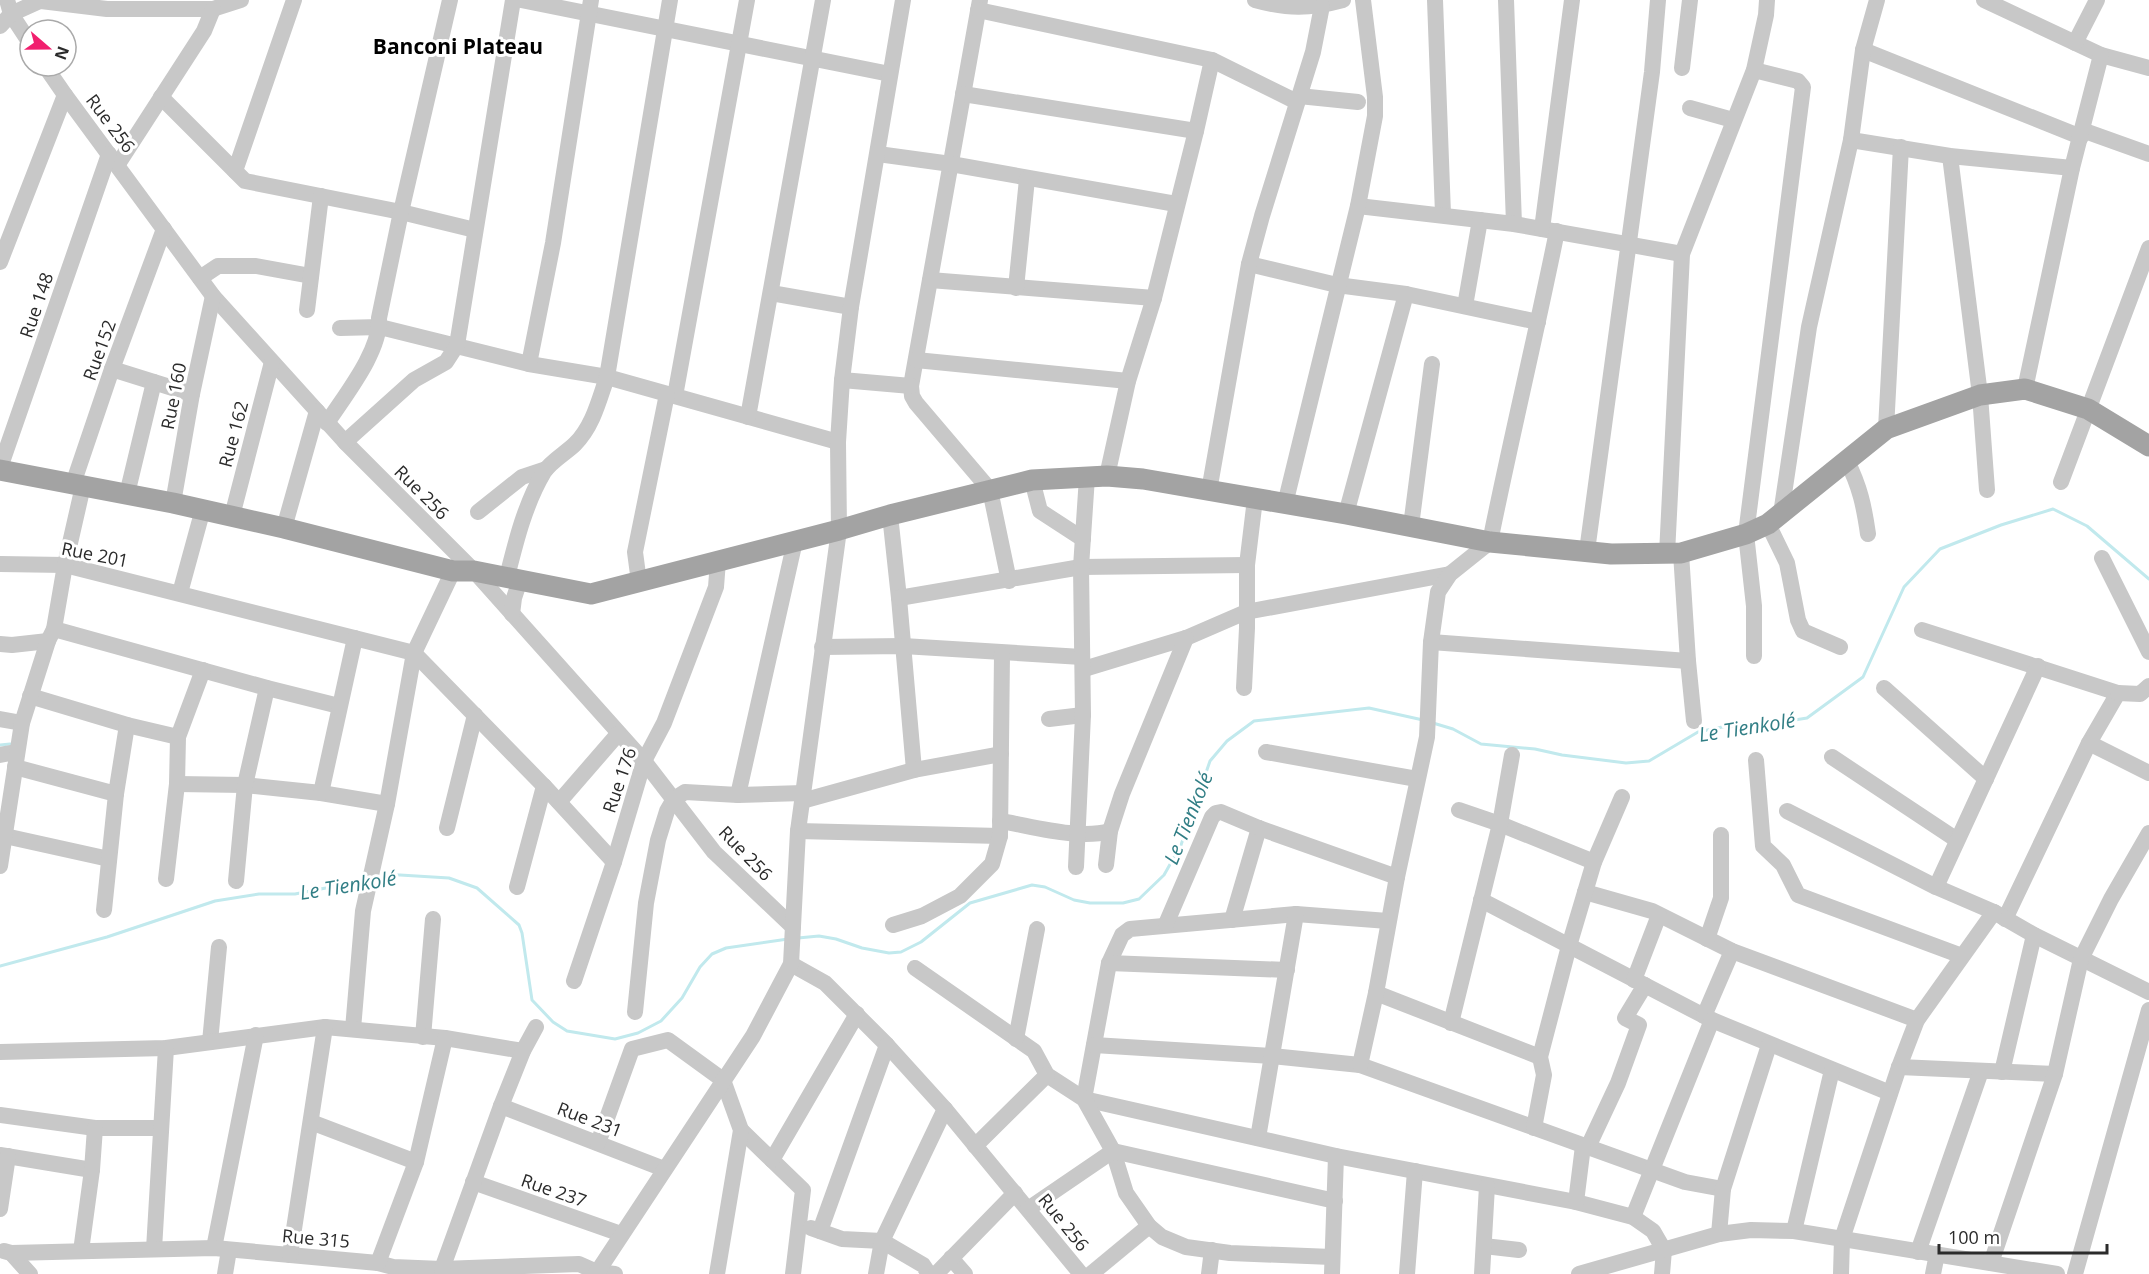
<svg xmlns="http://www.w3.org/2000/svg" width="2149" height="1274" viewBox="0 0 2149 1274" font-family="'Open Sans',sans-serif">
<style>
.lines{fill:none;stroke-linecap:round;stroke-linejoin:round}
.stream{stroke:#c1e9ed;stroke-width:3}
.minor{stroke:#c8c8c8;stroke-width:16}
.major{stroke:#a3a3a3;stroke-width:21}
.labels{text-anchor:middle;dominant-baseline:central;stroke-width:6;stroke-linejoin:round;paint-order:stroke}
.street-label{font-size:18px;fill:#2b2b2b;stroke:#fff}
.water-label{font-size:20px;font-style:italic;fill:#317e85;stroke:#fff}
.quarter-label{font-size:21px;font-weight:bold;fill:#000;stroke:#fff}
</style>
<rect width="100%" height="100%" fill="#fff"/>
<g class="lines">
<g class="stream">
<polyline points="1433,723 1453,729 1481,744 1535,749 1562,755 1626,763 1649,761 1698,732 1727,726 1751,727 1807,718 1863,677 1904,587 1940,549 2001,525 2053,509 2087,526 2149,579"/>
<polyline points="0,745 10,744"/>
<polyline points="376,882 387,875 400,875 449,878 477,888 519,925 522,933 532,1000 553,1022 567,1031 615,1039 638,1033 661,1021 682,998 700,967 712,954 726,948 788,939"/>
<polyline points="798,938 819,936 836,939 862,948 889,953 901,952 921,942 970,903 1032,885 1045,887 1074,900 1090,903 1123,903 1139,899 1164,875 1181,845 1210,761 1227,741 1254,721 1369,708 1423,720"/>
<polyline points="0,966 107,937 215,901 259,894 295,894 331,887 357,887 364,885"/>
</g>
<g class="minor">
<polyline points="7,0 11,14 30,43"/>
<polyline points="521,0 890,74"/>
<polyline points="980,0 911,386 912,396 916,403 990,490 1009,581"/>
<path d="M 1255,0 C 1287,9 1310,9 1343,0"/>
<polyline points="1435,0 1443,214"/>
<polyline points="1506,0 1514,224"/>
<polyline points="1984,0 2101,55 2149,68"/>
<polyline points="41,1 107,9 213,9 241,0"/>
<polyline points="978,10 1212,60 1297,102"/>
<polyline points="0,26 11,14 42,0"/>
<polyline points="2075,43 2097,0"/>
<polyline points="1863,50 2081,137"/>
<polyline points="45,66 65,95 213,296 345,442 474,571 644,761 714,852 793,927"/>
<polyline points="1682,68 1690,0"/>
<polyline points="1754,70 1798,81 1803,87 1746,534 1754,606 1754,656"/>
<polyline points="963,94 1196,131"/>
<polyline points="1299,96 1358,102"/>
<polyline points="161,97 235,171 294,0"/>
<polyline points="1690,108 1733,120"/>
<polyline points="2082,130 2149,154"/>
<polyline points="1851,140 1950,156 2072,168"/>
<polyline points="878,154 951,164 1176,204"/>
<polyline points="1950,156 1980,395 1987,490"/>
<polyline points="118,164 204,31 213,9"/>
<polyline points="235,171 245,181 401,212 475,230"/>
<polyline points="1358,206 1514,224 1682,254"/>
<polyline points="1542,229 1572,0"/>
<polyline points="0,262 65,95"/>
<polyline points="1249,264 1337,285 1406,294 1538,322"/>
<polyline points="200,278 218,266 256,266 311,276"/>
<polyline points="930,280 1154,298"/>
<polyline points="1016,288 1027,179"/>
<polyline points="771,293 851,307"/>
<polyline points="1465,306 1480,220"/>
<polyline points="307,310 321,196"/>
<polyline points="340,328 380,327 529,364 607,377 838,442"/>
<polyline points="916,360 1128,381"/>
<polyline points="529,364 553,243 591,0"/>
<polyline points="112,369 192,394"/>
<polyline points="842,380 911,386"/>
<polyline points="2025,389 2072,168 2101,55"/>
<polyline points="675,396 747,0"/>
<polyline points="748,417 823,0"/>
<path d="M 327,423 C 345,395 381,351 379,318 L 401,212 L 450,0"/>
<polyline points="1886,429 1901,147"/>
<polyline points="345,442 414,380 446,362 457,345 513,0"/>
<path d="M 1847,461 C 1860,487 1864,506 1868,534"/>
<polyline points="0,468 109,154"/>
<polyline points="1107,476 1128,381 1154,298 1196,131 1212,60"/>
<polyline points="1032,480 1040,511 1083,539"/>
<polyline points="2061,482 2149,248"/>
<polyline points="73,484 112,369 164,229"/>
<polyline points="1209,491 1249,264 1262,216 1313,52 1322,6"/>
<polyline points="127,494 154,382"/>
<polyline points="173,503 192,394 213,296"/>
<polyline points="1285,504 1358,206 1375,116 1375,97 1363,0"/>
<polyline points="478,512 522,477 546,469"/>
<polyline points="1346,514 1406,294"/>
<polyline points="1781,514 1809,327 1851,140 1863,50 1877,0"/>
<polyline points="890,515 899,598 914,770"/>
<polyline points="232,516 272,362"/>
<polyline points="1768,524 1787,563 1798,620 1803,631 1840,647"/>
<polyline points="1411,526 1432,364"/>
<polyline points="284,528 317,411"/>
<polyline points="1587,551 1652,72 1658,0"/>
<polyline points="1681,553 1688,661 1694,721"/>
<polyline points="1667,554 1682,254 1754,70 1766,15 1767,0"/>
<polyline points="2102,558 2149,652"/>
<polyline points="0,564 65,565 414,653 544,786 614,862"/>
<path d="M 507,577 C 516,541 525,504 544,472 C 551,461 566,453 575,444 C 593,426 599,400 607,377 L 670,0"/>
<polyline points="639,582 635,552 667,394"/>
<polyline points="180,593 203,509"/>
<polyline points="899,598 1081,567 1247,565"/>
<polyline points="512,614 514,598 520,580"/>
<polyline points="54,629 267,688 339,706"/>
<polyline points="1922,630 2118,693 2089,743 2005,919"/>
<polyline points="1431,642 1688,661"/>
<polyline points="0,644 12,645 48,641"/>
<polyline points="822,647 903,646 1082,657"/>
<polyline points="1084,669 1186,638 1246,612 1450,574"/>
<polyline points="1244,688 1247,628 1247,565 1255,499"/>
<polyline points="1884,688 1986,779"/>
<polyline points="2118,693 2140,694 2149,686"/>
<polyline points="30,696 127,725 178,737"/>
<polyline points="0,719 22,723"/>
<polyline points="1049,719 1083,715"/>
<polyline points="2089,743 2149,773"/>
<polyline points="1266,752 1417,779"/>
<polyline points="0,755 16,752"/>
<polyline points="1832,757 1957,840"/>
<polyline points="1756,760 1763,846 1783,865 1798,895 1962,956"/>
<polyline points="15,767 116,794"/>
<polyline points="177,784 245,785 321,793 387,804"/>
<polyline points="321,793 355,638"/>
<polyline points="738,795 795,541"/>
<polyline points="802,801 914,770 1001,754"/>
<polyline points="559,802 618,734"/>
<polyline points="1459,810 1500,824 1594,862"/>
<polyline points="1787,811 1936,887 1994,912 2034,935 2149,992"/>
<path d="M 1000,821 C 1032,826 1078,840 1110,831"/>
<polyline points="447,828 475,715"/>
<polyline points="798,831 1000,836"/>
<polyline points="5,836 109,859"/>
<polyline points="1106,865 1110,831 1122,794 1186,638"/>
<polyline points="0,866 22,723 48,641 54,629 65,565 83,486"/>
<polyline points="1076,867 1083,715 1081,567 1087,477"/>
<polyline points="166,879 177,784 178,737 203,670"/>
<polyline points="236,881 245,785 267,688"/>
<polyline points="517,887 544,786"/>
<polyline points="1936,887 2038,666"/>
<polyline points="1585,892 1652,911 1732,951 1917,1020"/>
<polyline points="1481,900 1712,1020 1890,1093"/>
<polyline points="104,910 116,794 127,725"/>
<polyline points="1232,920 1259,828"/>
<polyline points="1388,921 1296,914 1130,929 1122,935 1109,963 1084,1099 1336,1156 1576,1202 1633,1217 1653,1231 1664,1250 1662,1274"/>
<polyline points="1166,924 1212,817 1216,813 1221,812 1259,828 1397,877"/>
<polyline points="893,925 922,916 960,896 992,864 1000,836 1002,654"/>
<polyline points="1707,939 1721,898 1721,835"/>
<polyline points="1109,963 1287,970"/>
<polyline points="791,964 825,983 887,1045 945,1109 1081,1274"/>
<polyline points="915,968 1034,1051 1047,1075 1084,1099 1113,1151 1126,1193 1149,1226 1162,1237 1186,1247 1230,1253 1332,1257"/>
<polyline points="1634,980 1659,915"/>
<polyline points="574,981 614,862 644,761 664,723 716,587 718,561"/>
<polyline points="1376,993 1540,1057"/>
<polyline points="635,1012 646,903 658,840 667,811 674,799 685,792 738,795 803,793"/>
<polyline points="1704,1016 1732,951"/>
<polyline points="1451,1023 1500,824 1512,755"/>
<polyline points="353,1029 363,911 387,804 414,653 453,571"/>
<polyline points="423,1037 433,919"/>
<polyline points="1016,1039 1037,929"/>
<polyline points="210,1042 219,947"/>
<polyline points="1094,1045 1272,1056 1360,1065 1685,1182 1723,1189"/>
<polyline points="0,1052 166,1048 325,1027 445,1038 523,1051"/>
<path d="M 1360,1065 L 1376,993 L 1397,877 L 1427,737 L 1431,642 L 1438,592 L 1450,574 L 1490,542 C 1511,438 1536,335 1557,231"/>
<polyline points="1899,1067 2055,1074"/>
<polyline points="2002,1072 2034,935"/>
<polyline points="501,1106 664,1169"/>
<polyline points="0,1115 95,1128 161,1128"/>
<polyline points="311,1122 416,1162"/>
<polyline points="1534,1128 1544,1075 1540,1057 1569,946 1594,862 1622,797"/>
<polyline points="741,1130 803,1190 793,1274"/>
<polyline points="1258,1138 1296,914"/>
<polyline points="598,1143 632,1049 668,1040 723,1080 741,1130 717,1274"/>
<polyline points="975,1146 1047,1075"/>
<polyline points="1588,1147 1618,1083 1639,1025 1625,1018 1645,985"/>
<polyline points="0,1155 92,1170"/>
<polyline points="772,1160 857,1014"/>
<polyline points="473,1182 621,1234"/>
<polyline points="1576,1202 1583,1146"/>
<polyline points="0,1209 8,1156"/>
<polyline points="1028,1209 1113,1151 1335,1201"/>
<polyline points="1633,1217 1712,1020"/>
<polyline points="811,1228 842,1239 882,1241 923,1265 929,1274"/>
<polyline points="820,1231 887,1045"/>
<polyline points="1794,1231 1832,1070"/>
<polyline points="1719,1234 1723,1189 1769,1045"/>
<polyline points="1484,1246 1519,1250"/>
<polyline points="214,1248 256,1035"/>
<polyline points="154,1249 166,1048"/>
<polyline points="4,1251 11,1253 30,1274"/>
<polyline points="81,1251 92,1170 95,1128"/>
<polyline points="1918,1252 1981,1071"/>
<polyline points="11,1253 214,1248 378,1263 393,1267 442,1269 579,1264 597,1272 615,1274"/>
<polyline points="290,1255 325,1027"/>
<polyline points="951,1258 965,1274"/>
<polyline points="378,1263 416,1162 445,1038"/>
<polyline points="1991,1263 2055,1074 2081,959 2111,899 2149,833"/>
<polyline points="442,1269 501,1106 523,1051 536,1027"/>
<polyline points="225,1274 229,1250"/>
<polyline points="596,1274 753,1036 791,964 798,831 839,530 838,442 842,380 851,307 903,0"/>
<polyline points="876,1274 882,1241 945,1109"/>
<polyline points="936,1274 1015,1193"/>
<polyline points="1091,1274 1149,1226"/>
<polyline points="1209,1274 1212,1250"/>
<polyline points="1332,1274 1336,1156"/>
<polyline points="1407,1274 1415,1171"/>
<polyline points="1482,1274 1487,1186"/>
<polyline points="1579,1274 1719,1234 1751,1230 1794,1231 2057,1274"/>
<polyline points="1841,1274 1842,1239 1899,1067 1917,1020 1994,912"/>
<polyline points="1933,1274 1937,1254"/>
<polyline points="2075,1274 2149,1010"/>
</g>
<polyline class="major" points="0,470 173,503 284,528 453,571 474,571 591,594 839,530 890,515 1032,480 1107,476 1143,479 1346,514 1490,542 1611,554 1681,553 1746,534 1768,524 1886,429 1980,395 2025,389 2088,409 2149,446"/>
</g>
<g class="labels">
<g class="street-label">
<text transform="translate(111 123) rotate(53)">Rue 256</text>
<text transform="translate(36 305) rotate(-71)">Rue 148</text>
<text transform="translate(99 350) rotate(-70)">Rue152</text>
<text transform="translate(173 396) rotate(-79)">Rue 160</text>
<text transform="translate(233 434) rotate(-75)">Rue 162</text>
<text transform="translate(422 492) rotate(45)">Rue 256</text>
<text transform="translate(95 554) rotate(11)">Rue 201</text>
<text transform="translate(619 780) rotate(-71)">Rue 176</text>
<text transform="translate(746 853) rotate(46)">Rue 256</text>
<text transform="translate(590 1119) rotate(21)">Rue 231</text>
<text transform="translate(554 1190) rotate(19)">Rue 237</text>
<text transform="translate(1064 1222) rotate(51)">Rue 256</text>
<text transform="translate(316 1238) rotate(5)">Rue 315</text>
</g>
<g class="water-label">
<text transform="translate(1747 727) rotate(-9)">Le Tienkolé</text>
<text transform="translate(1188 818) rotate(-68)">Le Tienkolé</text>
<text transform="translate(348 885) rotate(-9)">Le Tienkolé</text>
</g>
<g class="quarter-label">
<text x="458" y="46">Banconi Plateau</text>
</g>
</g>
<g transform="translate(48 48) rotate(110)"><circle r="28" fill="#ffffff" stroke="#aaaaaa" stroke-width="1.5"/>
<path d="M0-4.5L10 22L0 15L-10 22Z" fill="#f11f6e"/>
<text y="-9" font-size="16" font-weight="bold" text-anchor="middle" fill="#2b2b2b">N</text>
</g>
<path d="M1939 1244v9h168v-9" fill="none" stroke="#2b2b2b" stroke-width="3"/>
<text x="1948" y="1244" font-size="18" fill="#2b2b2b" stroke="#ffffff" stroke-width="4.5" paint-order="stroke">100 m</text>
</svg>
